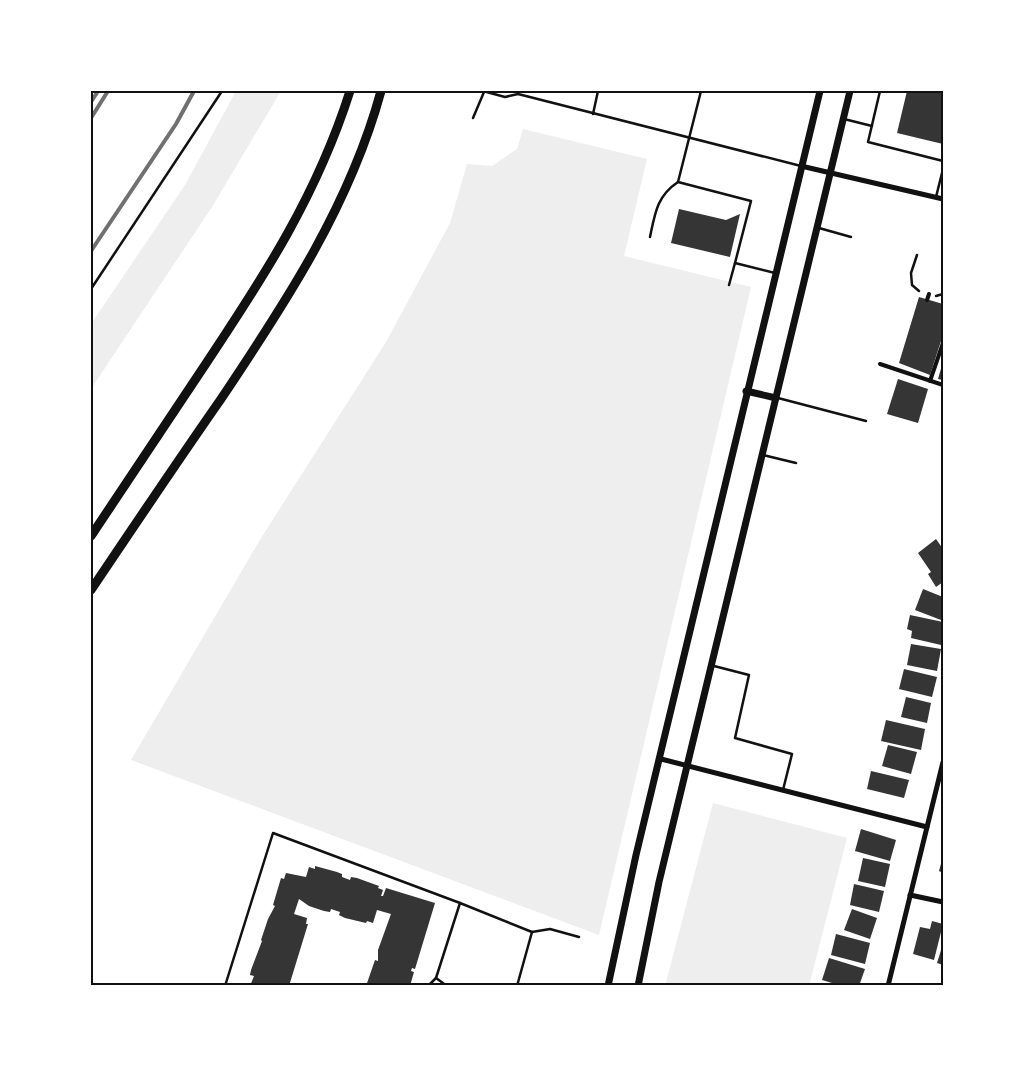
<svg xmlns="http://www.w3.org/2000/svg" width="1034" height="1077" viewBox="0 0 1034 1077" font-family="Signika,sans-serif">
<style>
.green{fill:#eee}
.building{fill:#353535}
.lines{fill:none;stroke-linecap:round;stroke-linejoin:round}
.service{stroke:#111;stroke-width:2.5}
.pedestrian{stroke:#111;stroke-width:4}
.minor{stroke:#111;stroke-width:5}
.secondary{stroke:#111;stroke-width:7}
.motorway{stroke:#111;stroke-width:9}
.rail{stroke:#707070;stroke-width:4}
.neatline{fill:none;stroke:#111;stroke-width:2}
</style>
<rect width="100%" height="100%" fill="#fff"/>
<g class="green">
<polygon points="236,91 281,91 212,207 91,389 91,324 185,185"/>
<polygon points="523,129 647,159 624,256 751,287 599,935 131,760 261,538 386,342 450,223 467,164 492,166 517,149"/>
<polygon points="713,803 847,838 809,986 665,986"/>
</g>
<g class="building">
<polygon points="907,91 943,91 943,144 897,133"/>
<polygon points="679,209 726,220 740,214 730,257 671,243"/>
<polygon points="919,297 943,304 943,335 930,375 899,363"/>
<polygon points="942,365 943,365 943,380 938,379"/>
<polygon points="898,379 928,389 918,423 887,414"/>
<polygon points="936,539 943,549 943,582 936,587 928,574 931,572 918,553"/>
<polygon points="923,589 943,597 941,620 915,610"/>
<polygon points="910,615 943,622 941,645 911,638 912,631 907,629"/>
<polygon points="911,644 941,649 937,671 907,665"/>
<polygon points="904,669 937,677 932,697 899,689"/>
<polygon points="906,697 931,703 927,723 901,717"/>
<polygon points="886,720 925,729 921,750 881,741"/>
<polygon points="888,745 917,752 911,774 882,766"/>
<polygon points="871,771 909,780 904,798 867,789"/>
<polygon points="861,829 896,840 890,861 855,851"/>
<polygon points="863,858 890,864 885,887 858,881"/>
<polygon points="942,860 943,860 943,873 939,871"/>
<polygon points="315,866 337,872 342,874 342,877 350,880 351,877 357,878 379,886 378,888 383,890 381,896 383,896 386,888 435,903 415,969 412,968 411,971 414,972 410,986 366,986 375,960 378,961 378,950 391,914 377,910 373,923 367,921 366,923 345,918 339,915 340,912 331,909 330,912 324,911 309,906 299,899 294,914 307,918 306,924 308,924 289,986 250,986 254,976 250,975 251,970 262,941 261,940 268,919 275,906 273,905 281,878 284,879 286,873 306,877 309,867 315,869"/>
<polygon points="854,884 884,891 879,912 850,905"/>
<polygon points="852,909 877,918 870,939 844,930"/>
<polygon points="932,921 943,924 934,960 913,954 920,927 930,929"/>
<polygon points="836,934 870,943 865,964 831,955"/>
<polygon points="942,947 943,948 943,965 937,963"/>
<polygon points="829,958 865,969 859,986 842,986 822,980"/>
</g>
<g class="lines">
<g class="service">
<polyline points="483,91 505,97 518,94 801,166"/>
<polyline points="701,91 678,182 751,201 735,263 775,273"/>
<polyline points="880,91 868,142 943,161"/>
<polyline points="593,114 598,91"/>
<polyline points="473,118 484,92"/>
<polyline points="844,119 872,126"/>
<polyline points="936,197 943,169"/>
<polyline points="819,228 851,237"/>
<path d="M 650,237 C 655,213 657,196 678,182"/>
<polyline points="917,255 911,273 912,285 919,291"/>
<polyline points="729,285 735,263"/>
<polyline points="91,289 222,91"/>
<polyline points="936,296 943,294"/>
<polyline points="778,398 866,421"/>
<polyline points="763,455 796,463"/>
<polyline points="714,666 749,675 735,738 792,754 783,790"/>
<polyline points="436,978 460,903"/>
<polyline points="225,986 273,833 460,903 532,932 550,929 579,937"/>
<polyline points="428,986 436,978 447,986"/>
<polyline points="517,986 532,932"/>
</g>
<g class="pedestrian">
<polyline points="927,300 929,294"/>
<polyline points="880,364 943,385"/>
<polyline points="930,381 943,343"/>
</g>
<g class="minor">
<polyline points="801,166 943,199"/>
<polyline points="661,759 927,827"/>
<polyline points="910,895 943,902"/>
<polyline points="888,986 943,762"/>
</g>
<g class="secondary">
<polyline points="746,391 776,398"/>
<polyline points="608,986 636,855 820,91"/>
<polyline points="638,986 659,882 850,91"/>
</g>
<g class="motorway">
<path d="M 91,536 C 129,479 167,422 205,365 C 265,275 317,195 350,91"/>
<path d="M 91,590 C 134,526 177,462 221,399 C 286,302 350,205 381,91"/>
</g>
<g class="rail">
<polyline points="91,102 98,91"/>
<polyline points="91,118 108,91"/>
<polyline points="91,251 176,124 194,91"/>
</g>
</g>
<rect width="1034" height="1077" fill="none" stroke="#ffffff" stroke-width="185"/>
<rect x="92" y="92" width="850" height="892" class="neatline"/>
</svg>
